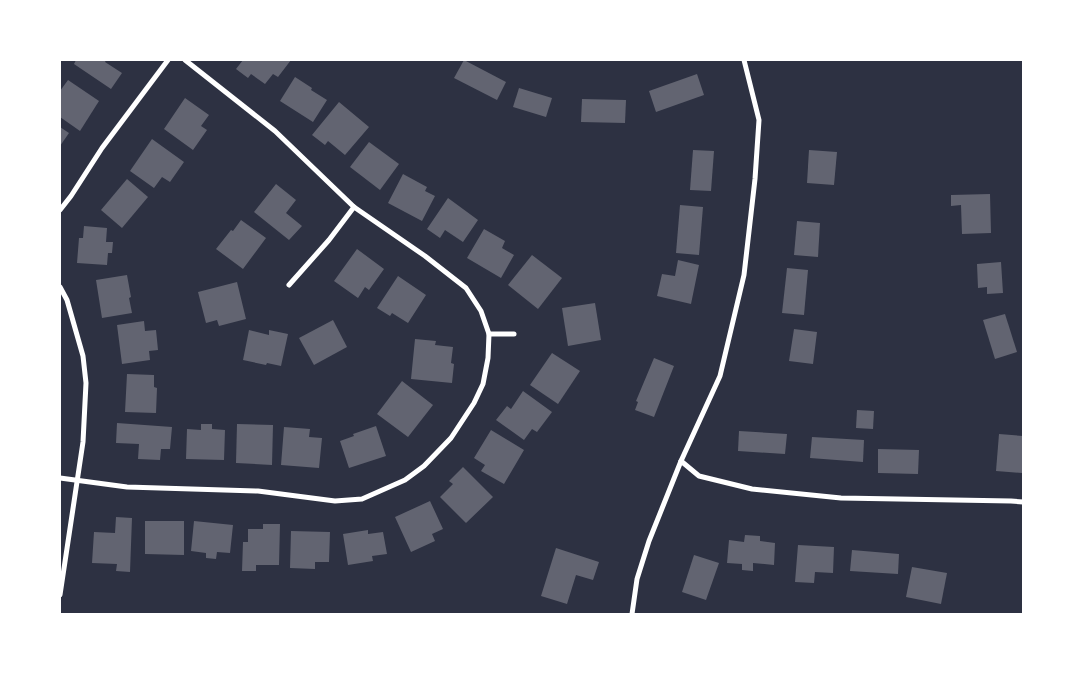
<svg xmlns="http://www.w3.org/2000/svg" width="1083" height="674" viewBox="0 0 1083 674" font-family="Barlow,sans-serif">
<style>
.building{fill:#626471}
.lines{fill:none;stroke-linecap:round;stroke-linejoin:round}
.minor{stroke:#fff;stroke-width:5}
</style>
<rect width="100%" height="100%" fill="#2d3142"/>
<g class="building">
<polygon points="76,60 106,60 105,62 122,73 111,89 74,64"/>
<polygon points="243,60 291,60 278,77 273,74 265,84 251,74 248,78 236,69"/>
<polygon points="464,60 506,82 497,100 454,78"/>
<polygon points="697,74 704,95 656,112 649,91"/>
<polygon points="295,77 312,88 311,90 327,100 313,122 280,101"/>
<polygon points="68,80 99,101 80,131 60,117 60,91"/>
<polygon points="519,88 552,98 546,117 513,107"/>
<polygon points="185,98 209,115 201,126 207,130 193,150 164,129"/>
<polygon points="582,99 626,100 625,123 581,122"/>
<polygon points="339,102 369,127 345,155 328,141 325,145 312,135"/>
<polygon points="60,127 69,133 60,146"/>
<polygon points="152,139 184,162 170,182 162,177 154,188 130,171"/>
<polygon points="369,142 399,164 380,190 350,167"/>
<polygon points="693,150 714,151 711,191 690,190"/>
<polygon points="809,150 837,152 834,185 807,183"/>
<polygon points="403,174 427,187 425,191 435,196 422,221 388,203"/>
<polygon points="127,179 148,197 122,228 101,210"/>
<polygon points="276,184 296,200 286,213 302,226 289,240 254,212"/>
<polygon points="990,194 991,233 962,234 961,205 951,206 951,195"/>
<polygon points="448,198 478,220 463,242 445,230 440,238 427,229"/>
<polygon points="680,205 703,207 699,255 676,253"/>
<polygon points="241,220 266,238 243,269 216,249 231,230 233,231"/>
<polygon points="797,221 820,223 818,257 794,255"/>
<polygon points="84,226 107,228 106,242 113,242 112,253 108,253 107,265 77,263 79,238 83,238"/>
<polygon points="484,229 505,241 502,248 514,255 501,278 467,258"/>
<polygon points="357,249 384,269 369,290 365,287 358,298 334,281"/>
<polygon points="532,255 562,278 538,309 508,285"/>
<polygon points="678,260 699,265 691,304 657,296 662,274 675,276"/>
<polygon points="1001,262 1003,293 987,294 987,287 978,288 977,264"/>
<polygon points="787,268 808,270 804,315 782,313"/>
<polygon points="127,275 131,297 129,298 132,313 102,318 96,280"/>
<polygon points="398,276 426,295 408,323 392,313 390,316 377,308"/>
<polygon points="237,282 246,319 219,326 217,320 206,323 198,292"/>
<polygon points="595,303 601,340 568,346 562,308"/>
<polygon points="1005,314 1017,352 995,359 983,320"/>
<polygon points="333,320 347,347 314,365 299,338"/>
<polygon points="144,321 145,331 156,330 158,350 149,351 150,360 122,364 117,325"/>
<polygon points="794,329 817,332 813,364 789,361"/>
<polygon points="249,330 269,335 269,330 288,334 281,366 267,363 266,365 243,360"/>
<polygon points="415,339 436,341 435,345 453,347 451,363 454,364 452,383 411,379"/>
<polygon points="552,353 580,371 558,404 530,385"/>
<polygon points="654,358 674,366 654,417 635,410 638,402 636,401"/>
<polygon points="127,374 154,375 154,387 157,388 156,413 125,412"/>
<polygon points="402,381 433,405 408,437 377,414"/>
<polygon points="523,391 552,412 537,432 532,429 524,440 496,420 507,406 511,409"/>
<polygon points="857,410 874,411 873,429 856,428"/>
<polygon points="117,423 172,427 170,449 161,449 160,460 138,459 139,444 116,443"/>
<polygon points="201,424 212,424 212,429 225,430 224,460 186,459 187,429 201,430"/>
<polygon points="237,424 273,425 272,465 236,463"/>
<polygon points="376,426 386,456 349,468 340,441 354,436 353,434"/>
<polygon points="284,427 310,429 309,437 322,438 319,468 281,465"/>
<polygon points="491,430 524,450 504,484 481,471 485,465 474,458"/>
<polygon points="739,431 787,434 785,454 738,451"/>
<polygon points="999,434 1023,436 1022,473 996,471"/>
<polygon points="812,437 864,440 863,462 810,458"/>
<polygon points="878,449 919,450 918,474 878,473"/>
<polygon points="463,467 493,497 466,523 440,497 453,484 449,481"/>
<polygon points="430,501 443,529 432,534 435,541 411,552 395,517"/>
<polygon points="116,517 132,518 130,572 116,571 117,564 92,563 94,532 115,533"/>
<polygon points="145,521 184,521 184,555 145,554"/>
<polygon points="194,521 233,525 230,553 217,552 216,559 206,558 206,553 191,551"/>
<polygon points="263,524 280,524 279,565 256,565 256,571 242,571 243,542 248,542 248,529 263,529"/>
<polygon points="368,530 368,534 383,532 387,554 372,556 373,561 348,565 343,534"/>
<polygon points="291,531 330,532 329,562 315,562 315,569 290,568"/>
<polygon points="745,535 760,536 760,541 775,543 774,565 753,563 753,571 742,570 742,564 727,563 729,540 744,542"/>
<polygon points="798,545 834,547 833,573 815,572 814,583 795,582"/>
<polygon points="556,548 599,562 593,580 576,575 567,604 541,596"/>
<polygon points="852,550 899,554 898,574 850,571"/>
<polygon points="694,555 719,563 706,600 682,592"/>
<polygon points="912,567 947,573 941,604 906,597"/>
</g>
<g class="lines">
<g class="minor">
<polyline points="60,210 71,196 102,148 168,60"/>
<polyline points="289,285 329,240 354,207"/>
<polyline points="60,287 67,300 83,356 86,383 83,442 60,595"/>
<polyline points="489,334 514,334"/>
<polyline points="681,461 699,476 752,489 841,498 1011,501 1023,502"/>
<polyline points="60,478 127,487 258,491 335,501 362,499 405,480 424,466 451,438 474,403 483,384 488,358 489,334 481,311 466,288 425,256 354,207 275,131 185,60"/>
<polyline points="632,614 637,579 649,541 681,461 720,376 744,275 755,179 759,120 744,60"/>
</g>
</g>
<rect width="1083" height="674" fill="none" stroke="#ffffff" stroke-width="122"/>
</svg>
